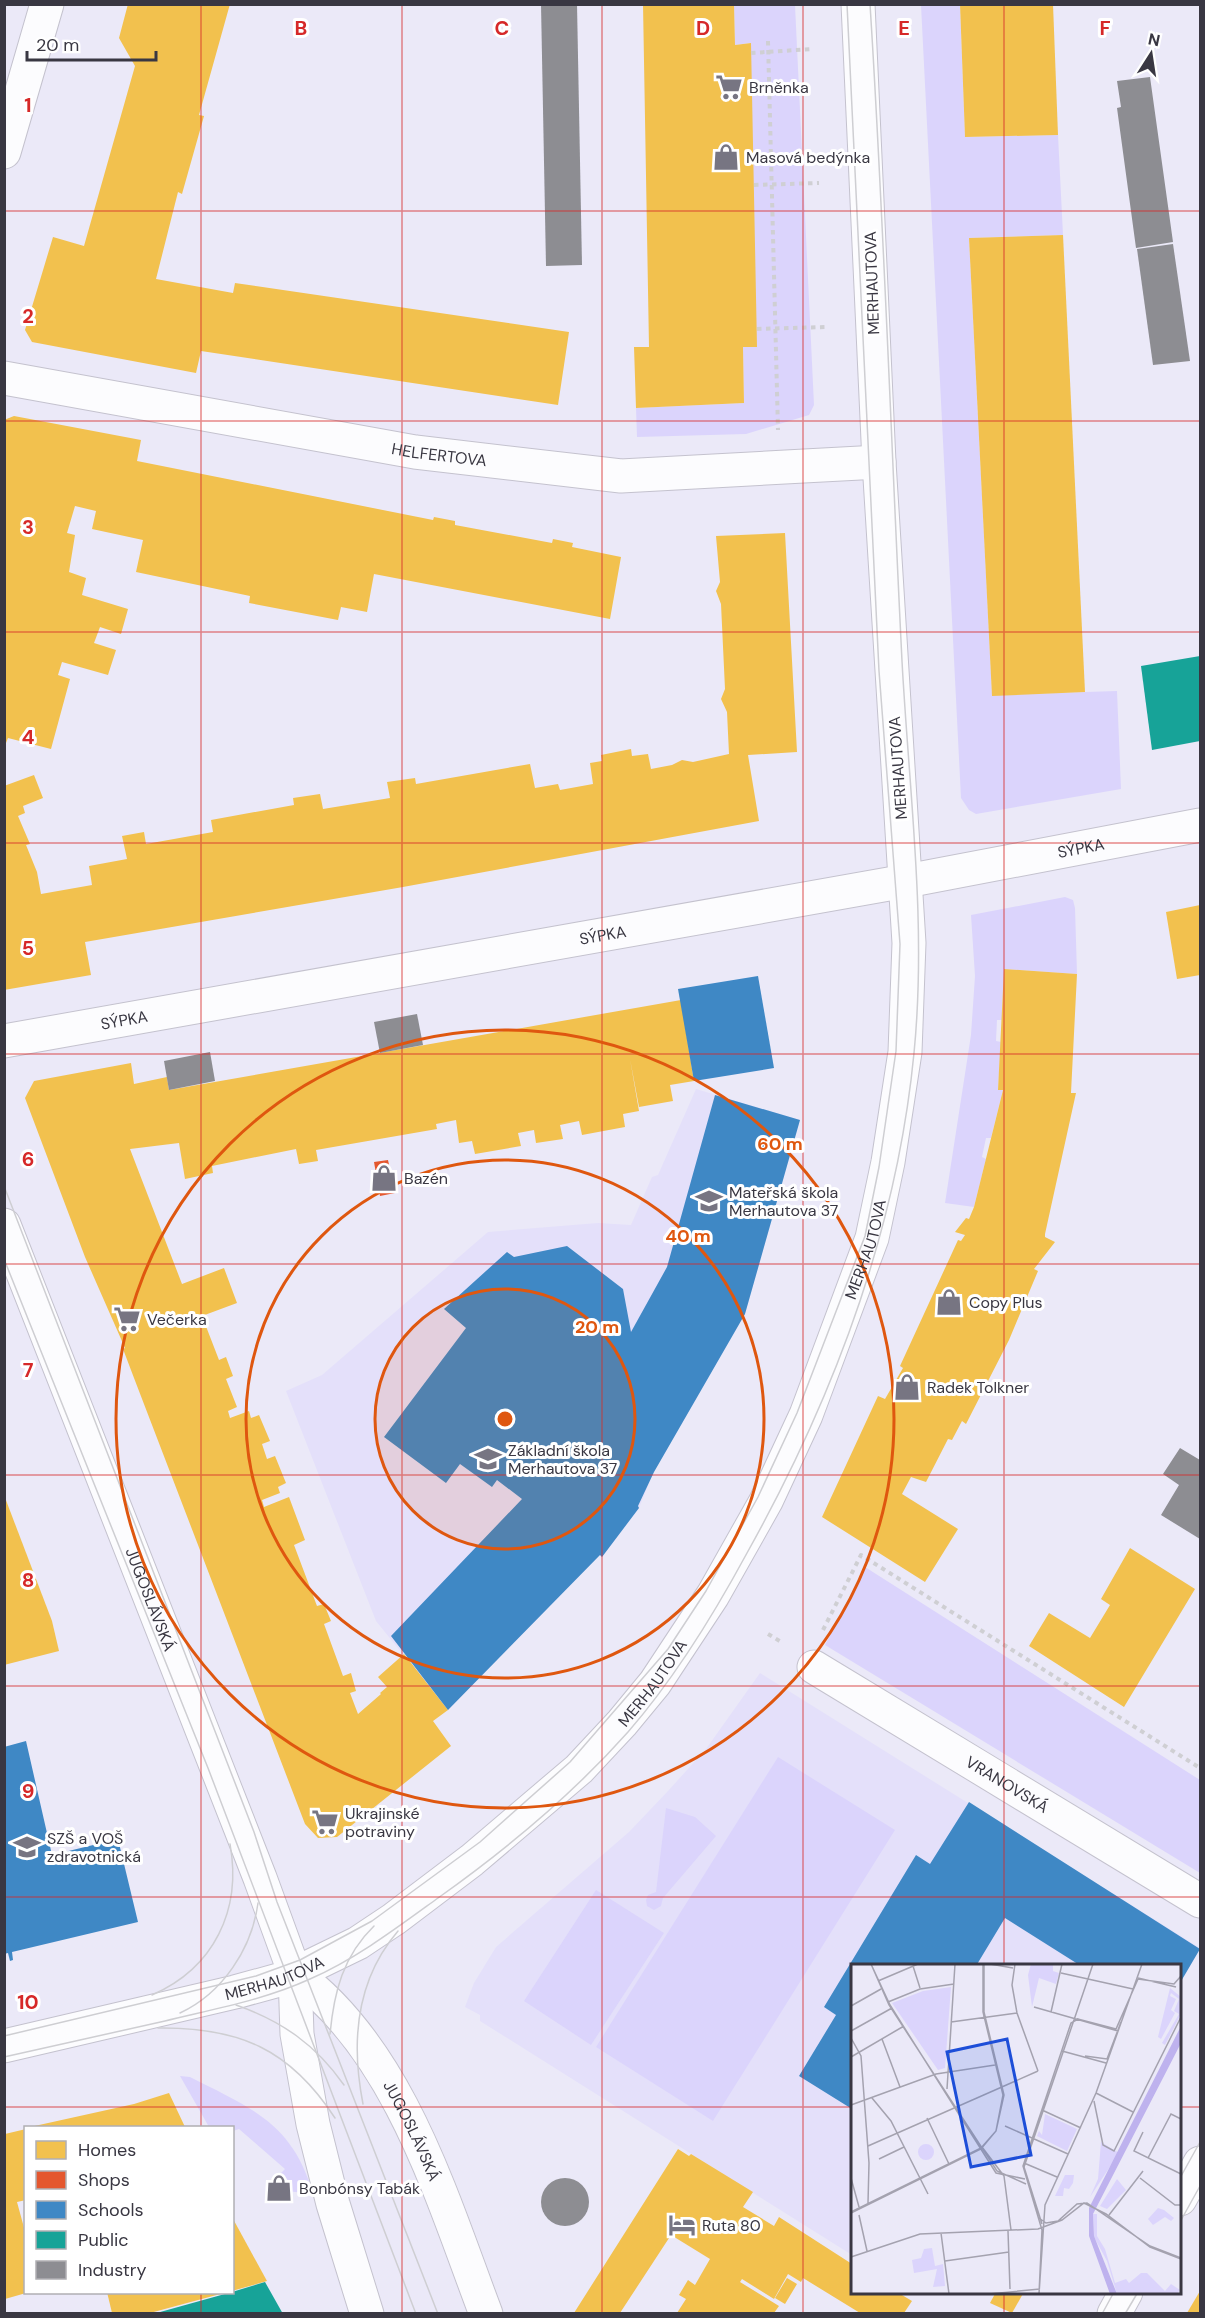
<svg xmlns="http://www.w3.org/2000/svg" width="1205" height="2318" viewBox="0 0 1205 2318" font-family="'DM Sans',sans-serif">
<style>
.built{fill:#e4e0fa}
.green{fill:#dbd4fc}
.homes{fill:#f2c14e}
.shops{fill:#e4572e}
.schools{fill:#3f88c5}
.public{fill:#17a398}
.industry{fill:#8d8d92}
.lines{fill:none;stroke-linecap:round;stroke-linejoin:round}
.minor-casing{stroke:#c4c2ce;stroke-width:35}
.path{stroke:#cfcfd3;stroke-width:4;stroke-dasharray:4.5 4.5;stroke-linecap:butt}
.minor{stroke:#fcfcfe;stroke-width:33}
.tram{stroke:#ceced2;stroke-width:1.5}
.grid{fill:none;stroke:#d62828;stroke-width:1.5;stroke-opacity:0.55}
.ring{fill:none;stroke:#df570f;stroke-width:3}
.labels{text-anchor:middle;dominant-baseline:central;stroke-width:6;stroke-linejoin:round;paint-order:stroke}
.poi-label{font-size:16px;fill:#393742;stroke:#fff;text-anchor:start}
.street-label{font-size:16px;fill:#393742;stroke:#fff}
.inset-road{fill:none;stroke:#a4a2af;stroke-width:1.5}
.view{fill:#1d4ed8;fill-opacity:0.15;stroke:#1d4ed8;stroke-width:3}
.inset-edge{fill:none;stroke:#393742;stroke-width:3}
.grid-label{font-size:20px;text-anchor:middle;font-weight:bold;fill:#d62828;stroke:#fff;stroke-width:6;stroke-linejoin:round;paint-order:stroke}
.centre{fill:#df570f;stroke:#fff;stroke-width:3}
.ring-label{font-size:18px;text-anchor:middle;font-weight:bold;fill:#df570f;stroke:#fff;stroke-width:6;stroke-linejoin:round;paint-order:stroke}
</style>
<rect width="100%" height="100%" fill="#ebe9f8"/>
<g class="built">
<polygon points="696,1089 800,1120 745,1314 654,1471 639,1508 602,1557 599,1555 448,1710 376,1621 286,1391 322,1375 488,1232 598,1223 631,1225 652,1177 658,1175"/>
<polygon points="760,1673 1200,1948 1180,1983 1180,1966 852,1966 852,2255 480,2021 480,2015 465,2007 474,1983 496,1947 629,1832 668,1791 706,1749"/>
</g>
<g class="green">
<polygon points="734,5 795,5 814,405 809,415 746,434 637,437 636,408 744,403 743,347 750,43 735,45"/>
<polygon points="921,5 960,5 965,137 1058,135 1063,235 969,238 992,695 1117,691 1121,789 976,814 969,810 961,798"/>
<polygon points="1065,897 1073,900 1075,908 1077,974 1004,969 1002,1020 997,1020 996,1041 1001,1042 998,1089 1003,1090 991,1138 986,1138 982,1157 986,1159 974,1207 945,1203 971,1035 975,976 971,915"/>
<polygon points="865,1567 1200,1780 1200,1873 825,1645"/>
<polygon points="778,1757 895,1830 713,2121 596,2047"/>
<polygon points="666,1808 695,1817 716,1836 663,1898 661,1906 654,1910 647,1906 646,1900 648,1895 656,1892"/>
<polygon points="596,1890 664,1933 591,2045 524,2001"/>
<path d="M 180,2076 L 190,2077 C 251,2108 293,2123 313,2194 L 287,2191 L 288,2180 L 280,2174 L 285,2169 L 239,2129 L 233,2131 L 232,2128 L 209,2127 Z"/>
</g>
<g class="homes">
<polygon points="128,4 230,4 199,115 204,116 182,194 178,192 156,279 233,293 235,283 569,332 558,405 201,351 196,373 32,342 25,330 53,237 84,246 135,66 119,38"/>
<polygon points="643,4 734,4 735,45 751,43 757,347 743,347 744,403 636,408 634,347 649,347"/>
<polygon points="960,4 1053,4 1058,135 965,137"/>
<polygon points="1063,235 1085,692 992,696 969,238"/>
<polygon points="14,416 141,440 137,461 433,520 434,517 455,521 455,525 552,543 553,539 573,543 572,547 621,557 610,619 374,574 367,612 341,607 338,620 249,603 250,596 136,572 143,540 92,529 96,511 75,506 67,533 75,535 69,572 86,578 82,595 128,609 121,634 100,627 94,643 116,650 108,675 62,662 58,675 70,679 51,749 8,738 4,748 4,420"/>
<polygon points="785,533 797,752 748,755 759,821 403,887 85,942 91,975 4,990 4,786 34,775 43,798 23,806 25,813 18,816 30,844 26,845 37,872 41,894 92,885 89,866 127,859 122,836 144,832 146,844 213,832 211,820 294,805 293,798 320,794 323,809 390,798 387,782 415,778 416,784 530,764 535,788 558,784 560,790 593,784 590,763 602,761 601,755 631,749 632,756 648,754 651,769 672,765 682,760 693,762 729,754 727,712 721,699 725,689 721,604 716,591 720,582 716,536"/>
<polygon points="1200,905 1200,975 1177,979 1166,912"/>
<polygon points="1004,969 1077,974 1071,1093 1076,1093 1045,1234 1045,1237 1055,1242 1034,1269 1038,1271 1009,1340 966,1424 962,1421 952,1440 948,1439 926,1482 911,1477 902,1494 958,1529 925,1582 822,1517 878,1396 885,1399 903,1368 900,1366 958,1240 961,1241 965,1235 955,1232 966,1218 969,1219 974,1207 1003,1090 998,1090"/>
<polygon points="681,1000 694,1081 670,1085 673,1101 639,1107 630,1059 639,1111 623,1114 625,1127 582,1135 579,1121 560,1125 563,1139 536,1143 534,1130 518,1133 521,1146 475,1154 472,1141 459,1143 456,1120 436,1124 437,1129 316,1150 318,1161 299,1164 296,1149 212,1166 213,1173 185,1179 179,1143 130,1149 182,1284 224,1268 237,1303 202,1316 219,1360 226,1357 233,1376 226,1379 237,1407 228,1411 230,1418 249,1411 251,1418 259,1415 270,1441 262,1444 267,1459 275,1456 286,1483 278,1487 280,1493 262,1500 264,1507 289,1497 305,1540 294,1545 317,1606 324,1604 331,1621 324,1624 343,1676 351,1673 356,1691 350,1693 358,1714 381,1694 380,1693 387,1687 378,1677 404,1654 448,1710 433,1721 451,1746 337,1837 318,1838 305,1824 134,1378 123,1349 125,1348 85,1257 25,1098 34,1081 131,1063 134,1084 167,1077 169,1090"/>
<polygon points="4,1495 52,1621 59,1651 4,1665"/>
<polygon points="1130,1548 1195,1589 1124,1707 1029,1646 1049,1613 1090,1638 1110,1605 1101,1599"/>
<polygon points="169,2093 185,2127 30,2127 134,2104"/>
<polygon points="26,2129 26,2200 17,2202 26,2235 26,2293 5,2299 5,2134"/>
<polygon points="678,2149 689,2156 691,2154 753,2192 743,2207 774,2226 779,2217 852,2264 852,2292 897,2292 912,2301 904,2313 860,2313 803,2278 801,2282 788,2274 774,2299 742,2279 740,2282 779,2306 774,2313 677,2313 686,2299 679,2295 688,2280 695,2285 710,2259 671,2235 620,2313 574,2313"/>
<polygon points="232,2217 267,2281 232,2291"/>
<polygon points="787,2278 797,2284 785,2304 775,2298"/>
<polygon points="1200,2291 1200,2313 1187,2313"/>
<polygon points="107,2292 224,2292 224,2293 150,2313 112,2313"/>
<polygon points="996,2292 1024,2292 1012,2313 990,2303"/>
</g>
<g class="shops">
<polygon points="388,1160 395,1193 380,1196 374,1162"/>
<polygon points="279,2176 286,2180 286,2189 278,2193 271,2189 271,2180"/>
</g>
<g class="schools">
<polygon points="758,976 774,1068 694,1081 678,989"/>
<polygon points="715,1095 800,1120 745,1314 654,1472 638,1506 639,1508 602,1557 600,1555 448,1710 391,1636 522,1499 497,1480 492,1487 460,1464 446,1483 384,1437 466,1328 444,1309 507,1252 514,1257 567,1246 623,1289 631,1332 667,1267"/>
<polygon points="26,1741 52,1855 118,1839 138,1922 12,1952 13,1960 10,1961 8,1953 4,1954 4,1747"/>
<polygon points="969,1802 1200,1949 1180,1983 1180,1966 1081,1966 1005,1918 976,1966 852,1966 852,2109 799,2076 836,2015 824,2007 916,1855 930,1864"/>
</g>
<g class="public">
<polygon points="1200,656 1200,741 1152,750 1141,666"/>
<polygon points="265,2282 283,2314 153,2314 232,2292"/>
</g>
<g class="industry">
<polygon points="541,4 577,4 582,265 546,266"/>
<polygon points="1150,77 1173,242 1136,248 1117,108 1121,107 1117,81"/>
<polygon points="1173,244 1190,361 1153,365 1137,249"/>
<polygon points="417,1014 423,1045 380,1053 374,1022"/>
<polygon points="210,1052 215,1081 169,1090 164,1061"/>
<polygon points="1180,1448 1200,1460 1200,1539 1161,1515 1179,1485 1163,1474"/>
<circle cx="565" cy="2202" r="24"/>
</g>
<g class="lines">
<defs>
<g id="minor">
<polyline points="4,152 47,4"/>
<path id="s1" d="M 4,378 L 415,452 L 621,476 L 879,462"/>
<path id="s2" d="M 4,1041 L 917,879 L 1200,825"/>
<path id="s3" d="M 4,1225 L 260,1878 L 291,1963 L 295,1974 L 297,2034 L 313,2124 L 333,2204 L 367,2314"/>
<path id="s4" d="M 814,1667 L 1200,1901"/>
<path id="s5" d="M 295,1974 C 399,2050 442,2198 486,2314"/>
<path id="s6" d="M 4,2046 L 235,1992 L 286,1978 L 358,1943 L 394,1919 L 472,1860 L 579,1769 L 622,1723 L 655,1683 L 713,1595 L 766,1501 L 806,1415 L 872,1238 L 888,1162 L 905,1052 L 909,943 L 879,462 L 858,4"/>
<polyline points="1180,2199 1200,2163"/>
<polyline points="1114,2314 1126,2292"/>
</g>
</defs>
<use href="#minor" class="minor-casing"/>
<g class="path">
<polyline points="768,41 778,430"/>
<polyline points="751,53 812,49"/>
<polyline points="754,185 819,183"/>
<polyline points="757,329 826,327"/>
<polyline points="823,1630 861,1555 1200,1768"/>
<polyline points="768,1634 783,1643"/>
</g>
<use href="#minor" class="minor"/>
<g class="tram">
<polyline points="4,1186 254,1832 277,1902 438,2314"/>
<polyline points="4,1259 208,1768 416,2314"/>
<path d="M 152,1995 C 214,1968 242,1910 230,1844"/>
<path d="M 236,2005 C 282,2021 316,2045 344,2085"/>
<path d="M 180,2013 C 223,1993 252,1948 258,1903"/>
<path d="M 158,2028 C 239,2027 290,2049 335,2118"/>
<path d="M 330,2034 C 334,1992 343,1956 374,1926"/>
<polyline points="4,2036 256,1976 300,1960 372,1921 480,1842 570,1762 668,1649 706,1591 758,1497 797,1413 865,1236 879,1167 896,1051 900,944 879,671 847,4"/>
<path d="M 4,2057 C 58,2045 111,2033 165,2021 C 214,2009 264,2000 310,1979 C 356,1959 398,1927 438,1898 C 507,1849 572,1795 628,1732 C 675,1678 713,1616 747,1553 C 833,1399 897,1229 914,1053 C 927,922 909,792 902,661 C 891,442 884,223 870,4"/>
<path d="M 363,2104 C 351,2043 356,1980 398,1931"/>
<polyline points="1180,2178 1200,2142"/>
<polyline points="1180,2222 1200,2186"/>
<polyline points="1102,2314 1114,2292"/>
<polyline points="1125,2314 1138,2292"/>
</g>
</g>
<path class="grid" d="M 201,4 L 201,2128M 402,4 L 402,2314M 602,4 L 602,2314M 803,4 L 803,2314M 1004,4 L 1004,1966M 4,211 L 1200,211M 4,421 L 1200,421M 4,632 L 1200,632M 4,843 L 1200,843M 4,1054 L 1200,1054M 4,1264 L 1200,1264M 4,1475 L 1200,1475M 4,1686 L 1200,1686M 4,1897 L 1200,1897M 4,2107 L 852,2107M 1180,2107 L 1200,2107M 201,2292 L 201,2314M 1004,2292 L 1004,2314"/>
<circle cx="505" cy="1419" r="130" fill="#df570f" fill-opacity=".12"/>
<g class="ring">
<circle cx="505" cy="1419" r="130"/>
<circle cx="505" cy="1419" r="259"/>
<circle cx="505" cy="1419" r="389"/>
</g>
<defs>
<symbol id="supermarket-bare" viewBox="-9 -9 18 18"><path d="M-6-5.5h2.5l.6 2H6L4.5 2H-2.5L-4.4-4H-6ZM-1.5 3.2a1.3 1.3 0 1 0 .1 0ZM3 3.2a1.3 1.3 0 1 0 .1 0Z" fill="#777582" stroke="#fff" stroke-width="2.5" paint-order="stroke"/></symbol>
<symbol id="shop-bare" viewBox="-9 -9 18 18"><path d="M-5-2.5h2.3a2.7 3.5 0 0 1 5.4 0H5L5.5 6h-11ZM-1.5-2.5h3a1.5 2.3 0 0 0-3 0Z" fill="#777582" stroke="#fff" stroke-width="2.5" paint-order="stroke"/></symbol>
<symbol id="school-bare" viewBox="-9 -9 18 18"><path d="M0-5L7-2L0 1L-7-2ZM-4 1L0 2.5L4 1V4Q0 6-4 4Z" fill="#777582" stroke="#fff" stroke-width="2.5" paint-order="stroke"/></symbol>
<symbol id="university-bare" viewBox="-9 -9 18 18"><path d="M0-5L7-2L0 1L-7-2ZM-4 1L0 2.5L4 1V4Q0 6-4 4Z" fill="#777582" stroke="#fff" stroke-width="2.5" paint-order="stroke"/></symbol>
<symbol id="hotel-bare" viewBox="-9 -9 18 18"><path d="M-6-4.5h1.5V1H6V5H4.5V3h-9V5H-6ZM-4 0a1.8 1.8 0 1 1 3.6 0ZM.5 0V-2.5h3Q6-2.5 6 0Z" fill="#777582" stroke="#fff" stroke-width="2.5" paint-order="stroke"/></symbol>
</defs>
<g fill-rule="evenodd">
<use href="#supermarket-bare" x="710" y="68" width="38" height="38"/>
<use href="#shop-bare" x="707" y="138" width="38" height="38"/>
<use href="#shop-bare" x="365" y="1159" width="38" height="38"/>
<use href="#school-bare" x="690" y="1182" width="38" height="38"/>
<use href="#shop-bare" x="930" y="1283" width="38" height="38"/>
<use href="#supermarket-bare" x="108" y="1300" width="38" height="38"/>
<use href="#shop-bare" x="888" y="1368" width="38" height="38"/>
<use href="#school-bare" x="469" y="1440" width="38" height="38"/>
<use href="#supermarket-bare" x="306" y="1803" width="38" height="38"/>
<use href="#university-bare" x="8" y="1828" width="38" height="38"/>
<use href="#shop-bare" x="260" y="2169" width="38" height="38"/>
<use href="#hotel-bare" x="663" y="2206" width="38" height="38"/>
</g>
<g class="labels">
<g class="poi-label">
<text x="749" y="87">Brněnka</text>
<text x="746" y="157">Masová bedýnka</text>
<text x="404" y="1178">Bazén</text>
<text x="729" y="1192">Mateřská škola<tspan x="729" dy="18">Merhautova 37</tspan></text>
<text x="969" y="1302">Copy Plus</text>
<text x="147" y="1319">Večerka</text>
<text x="927" y="1387">Radek Tolkner</text>
<text x="508" y="1450">Základní škola<tspan x="508" dy="18">Merhautova 37</tspan></text>
<text x="345" y="1813">Ukrajinské<tspan x="345" dy="18">potraviny</tspan></text>
<text x="47" y="1838">SZŠ a VOŠ<tspan x="47" dy="18">zdravotnická</tspan></text>
<text x="299" y="2188">Bonbónsy Tabák</text>
<text x="702" y="2225">Ruta 80</text>
</g>
<g class="street-label">
<text transform="translate(872 283) rotate(-92)">MERHAUTOVA</text>
<text stroke="none"><textPath href="#s1" startOffset="442">HELFERTOVA</textPath></text>
<text transform="translate(898 768) rotate(-94)">MERHAUTOVA</text>
<text stroke="none"><textPath href="#s2" startOffset="1094">SÝPKA</textPath></text>
<text stroke="none"><textPath href="#s2" startOffset="608">SÝPKA</textPath></text>
<text stroke="none"><textPath href="#s2" startOffset="122">SÝPKA</textPath></text>
<text stroke="none"><textPath href="#s6" startOffset="1251">MERHAUTOVA</textPath></text>
<text stroke="none"><textPath href="#s3" startOffset="402">JUGOSLÁVSKÁ</textPath></text>
<text stroke="none"><textPath href="#s6" startOffset="765">MERHAUTOVA</textPath></text>
<text stroke="none"><textPath href="#s4" startOffset="226">VRANOVSKÁ</textPath></text>
<text stroke="none"><textPath href="#s6" startOffset="279">MERHAUTOVA</textPath></text>
<text stroke="none"><textPath href="#s5" startOffset="198">JUGOSLÁVSKÁ</textPath></text>
</g>
</g>
<g transform="translate(851 1964)">
<rect width="330" height="330" fill="#ebe9f8"/>
<path d="M 180,0 L 202,0 L 202,7 L 208,9 L 205,20 L 188,14 L 181,43 L 177,11 ZM 100,23 L 94,104 L 87,106 L 41,39 L 72,27 ZM 319,24 L 330,33 L 330,50 L 314,81 L 311,79 L 328,50 L 323,47 L 328,35 L 320,29 L 319,32 L 325,35 L 320,46 L 324,49 L 310,75 L 307,73 ZM 194,150 L 226,165 L 216,187 L 186,172 L 188,167 L 191,171 ZM 250,178 L 268,189 L 239,233 L 247,215 ZM67 188a8 8 0 1 1 16 0a8 8 0 1 1-16 0ZM 214,211 L 223,211 L 222,219 L 218,225 L 213,224 L 212,232 L 204,232 ZM 266,215 L 275,226 L 256,245 L 249,242 ZM 307,244 L 313,246 L 323,254 L 320,257 L 314,253 L 302,261 L 297,255 ZM 242,250 L 246,250 L 246,272 L 254,285 L 264,319 L 275,315 L 278,319 L 290,309 L 296,309 L 314,327 L 320,320 L 329,326 L 326,330 L 266,330 L 256,297 L 243,273 ZM 81,284 L 84,302 L 92,300 L 94,322 L 82,323 L 86,305 L 63,309 L 61,296 L 70,294 L 73,285 Z" fill="#dbd4fc"/>
<path d="M 330,62 L 330,79 L 242,250 L 243,272 L 266,330 L 259,330 L 238,272 L 238,244 Z" fill="#beb2ee"/>
<path class="inset-road" d="M 20,0 L 39,41 L 145,209 L 174,215M 20,0 L 38,41 L 146,207 L 175,220M 139,0 L 162,4M 164,0 L 161,21 L 166,49 L 187,107M 62,2 L 69,24M 210,9 L 282,25M 287,14 L 325,23M 27,17 L 67,0M 37,38 L 69,25 L 103,20M 0,42 L 30,25M 183,43 L 267,67M 200,48 L 211,0M 100,58 L 166,49M 0,67 L 41,44M 0,74 L 10,92 L 18,199 L 17,239M 31,75 L 49,123M 211,87 L 255,99M 234,92 L 256,95 L 270,58M 0,93 L 53,62M 96,125 L 104,0M 245,129 L 282,148M 21,134 L 40,157 L 77,230M 243,137 L 252,181 L 263,187 L 330,53M 0,141 L 85,110 L 144,101M 191,146 L 230,164M 76,154 L 98,200M 154,162 L 217,190M 292,168 L 283,187 L 330,210M 17,182 L 187,107M 131,183 L 153,212M 297,194 L 320,150 L 330,155M 28,195 L 53,183M 173,199 L 206,213M 153,212 L 160,266M 0,214 L 8,243M 289,214 L 324,241 L 330,241M 0,248 L 130,184 L 145,167 L 152,131 L 132,48 L 132,0M 0,249 L 130,185 L 145,167 L 153,131 L 133,48 L 133,0M 8,251 L 16,287M 258,251 L 292,207M 188,254 L 195,259 L 207,257 L 226,240 L 236,239 L 299,282 L 330,294M 191,260 L 173,203 L 242,0M 157,267 L 159,325M 90,269 L 98,330M 0,293 L 69,270 L 187,265 L 211,256 L 233,239 L 255,250 L 299,283 L 330,295M 94,297 L 158,288M 138,330 L 189,325M 188,330 L 194,241 L 245,129 L 291,0M 188,330 L 191,266 L 172,202 L 220,59 L 227,55 L 265,65 L 287,15 L 323,20 L 330,12"/>
<path class="view" d="M 156,75 L 180,191 L 120,203 L 96,88 Z"/>
<rect width="330" height="330" class="inset-edge"/>
</g>
<g class="grid-label">
<text x="301" y="35">B</text>
<text x="502" y="35">C</text>
<text x="703" y="35">D</text>
<text x="904" y="35">E</text>
<text x="1105" y="35">F</text>
<text x="28" y="112">1</text>
<text x="28" y="323">2</text>
<text x="28" y="534">3</text>
<text x="28" y="744">4</text>
<text x="28" y="955">5</text>
<text x="28" y="1166">6</text>
<text x="28" y="1377">7</text>
<text x="28" y="1587">8</text>
<text x="28" y="1798">9</text>
<text x="28" y="2009">10</text>
</g>
<circle cx="505" cy="1419" r="9" class="centre"/>
<g class="ring-label">
<text x="780" y="1150">60 m</text>
<text x="688" y="1242">40 m</text>
<text x="597" y="1333">20 m</text>
</g>
<rect width="1205" height="2318" fill="none" stroke="#393742" stroke-width="12"/>
<rect x="24" y="2126" width="210" height="168" fill="#ffffff" stroke="#b0afb3" stroke-width="1.5"/>
<rect x="36" y="2141" width="30" height="18" fill="#f2c14e" stroke="#b0afb3" stroke-width="1.5"/>
<text x="78" y="2156" font-size="18" fill="#393742">Homes</text>
<rect x="36" y="2171" width="30" height="18" fill="#e4572e" stroke="#b0afb3" stroke-width="1.5"/>
<text x="78" y="2186" font-size="18" fill="#393742">Shops</text>
<rect x="36" y="2201" width="30" height="18" fill="#3f88c5" stroke="#b0afb3" stroke-width="1.5"/>
<text x="78" y="2216" font-size="18" fill="#393742">Schools</text>
<rect x="36" y="2231" width="30" height="18" fill="#17a398" stroke="#b0afb3" stroke-width="1.5"/>
<text x="78" y="2246" font-size="18" fill="#393742">Public</text>
<rect x="36" y="2261" width="30" height="18" fill="#8d8d92" stroke="#b0afb3" stroke-width="1.5"/>
<text x="78" y="2276" font-size="18" fill="#393742">Industry</text>
<g transform="translate(1151 54) rotate(12)" stroke="#ffffff" stroke-width="4.5" paint-order="stroke">
<path d="M0-4.5L10 22L0 15L-10 22Z" fill="#393742"/>
<text y="-9" font-size="16" font-weight="bold" text-anchor="middle" fill="#393742">N</text>
</g>
<path d="M27 51v9h129v-9" fill="none" stroke="#393742" stroke-width="3"/>
<text x="36" y="51" font-size="18" fill="#393742" stroke="#ffffff" stroke-width="4.5" paint-order="stroke">20 m</text>
</svg>
